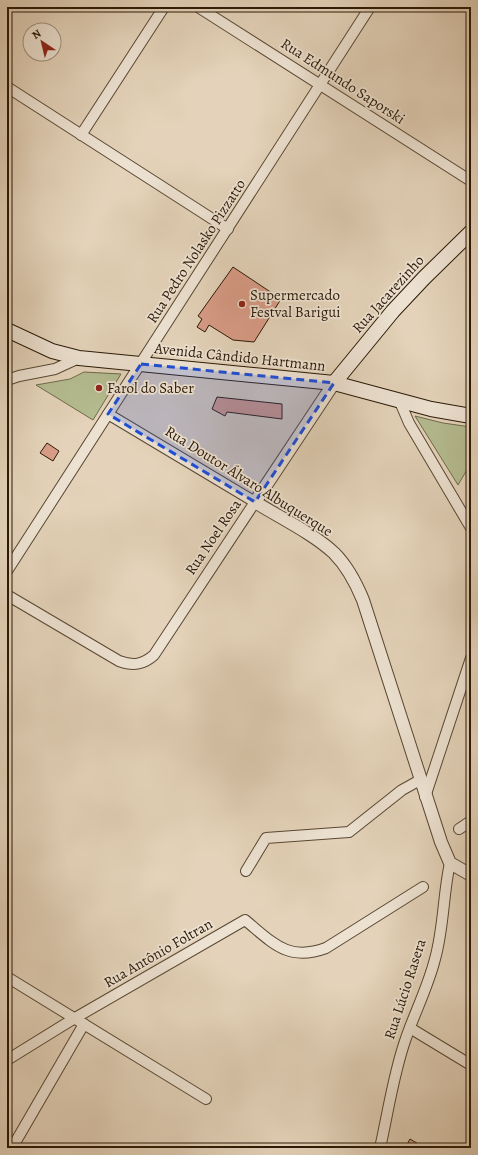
<svg xmlns="http://www.w3.org/2000/svg" width="478" height="1155" viewBox="0 0 478 1155" font-family="Alegreya,serif">
<style>
.green{fill:#b4bc90;stroke:#6f6a4b}
.building{fill:#d99c87;stroke:#2a1906}
.lines{fill:none;stroke-linecap:round;stroke-linejoin:round}
.minor-casing{stroke:#584833;stroke-width:12}
.tertiary-casing{stroke:#584833;stroke-width:14}
.secondary-casing{stroke:#2a1906;stroke-width:16}
.minor{stroke:#ede2d2;stroke-width:10}
.tertiary{stroke:#ede2d2;stroke-width:12}
.secondary{stroke:#ede2d2;stroke-width:14}
.marked{fill:#1d4ed8;fill-opacity:0.2;stroke:#1d4ed8;stroke-width:3;stroke-dasharray:8 5;stroke-linejoin:round}
.poi-dot{fill:#8f2418;stroke:#ede2d2;stroke-width:1.5}
.labels{text-anchor:middle;dominant-baseline:central;stroke-width:3.5;stroke-linejoin:round;paint-order:stroke}
.street-label{font-size:15px;fill:#2a1906;stroke:#ede2d2}
.poi-label{font-size:15px;fill:#2a1906;stroke:#ede2d2;text-anchor:start}
</style>
<rect width="100%" height="100%" fill="#e4d3ba"/>
<filter id="stains"><feTurbulence type="fractalNoise" baseFrequency=".005" numOctaves="4"/><feColorMatrix values="0 0 0 0 .2 0 0 0 0 .09 0 0 0 0 .02 0 0 0 .5 -.17"/></filter>
<radialGradient id="worn" r=".72"><stop offset=".6" stop-color="#630" stop-opacity="0"/><stop offset="1" stop-color="#630" stop-opacity=".3"/></radialGradient>
<g class="green">
<polygon points="84,372 121,374 93,420 36,385 70,379"/>
<polygon points="415,416 443,423 471,427 471,463 458,485"/>
</g>
<g class="building">
<polygon points="233,267 281,299 254,342 233,340 209,325 205,332 197,327 202,319 198,316"/>
<polygon points="217,397 282,404 282,419 227,412 225,416 212,409"/>
<polygon points="47,443 59,451 53,461 40,453"/>
<polygon points="471,1117 471,1125 467,1123"/>
<polygon points="410,1139 425,1148 405,1148"/>
</g>
<g class="lines">
<defs>
<g id="minor">
<polyline points="198,7 471,181"/>
<polyline points="7,87 228,229"/>
<polyline points="81,135 164,7"/>
<polyline points="7,380 19,376 55,369 79,358"/>
<polyline points="400,402 409,423 471,528"/>
<polyline points="7,571 370,7"/>
<path d="M 7,595 L 119,661 C 133,666 143,665 154,655 L 255,502 L 108,414"/>
<polyline points="425,797 471,658"/>
<polyline points="459,829 471,821"/>
<polyline points="246,871 266,838 349,832 402,790 420,780"/>
<polyline points="7,977 206,1099"/>
<polyline points="410,1028 471,1065"/>
<path d="M 7,1060 L 75,1018 L 245,920 C 273,943 288,962 326,948 L 423,887"/>
<polyline points="12,1148 84,1024"/>
<path d="M 380,1148 C 388,1113 393,1076 405,1041 C 414,1014 428,987 435,959 C 444,927 443,894 450,863"/>
</g>
<path id="tertiary" d="M 334,383 L 255,502 C 279,517 314,534 334,553 C 347,566 356,583 363,600 L 441,842 L 450,863 L 471,875"/>
<g id="secondary">
<polyline points="7,330 52,351 79,358 334,383 431,409 471,416"/>
<polyline points="334,383 393,311 424,278 471,232"/>
</g>
</defs>
<use href="#minor" class="minor-casing"/>
<use href="#tertiary" class="tertiary-casing"/>
<use href="#secondary" class="secondary-casing"/>
<use href="#minor" class="minor"/>
<use href="#tertiary" class="tertiary"/>
<use href="#secondary" class="secondary"/>
</g>
<path class="marked" d="M 141,364 L 334,383 L 255,502 L 108,414 Z"/>
<g class="poi-dot">
<circle cx="242" cy="304" r="4"/>
<circle cx="99" cy="388" r="4"/>
</g>
<g class="labels">
<g class="street-label">
<text transform="translate(343 81) rotate(33)">Rua Edmundo Saporski</text>
<text transform="translate(196 251) rotate(-57)">Rua Pedro Nolasko Pizzatto</text>
<text transform="translate(388 294) rotate(-48)">Rua Jacarezinho</text>
<text transform="translate(240 357) rotate(6)">Avenida Cândido Hartmann</text>
<text transform="translate(249 481) rotate(32)">Rua Doutor Álvaro Albuquerque</text>
<text transform="translate(213 537) rotate(-56)">Rua Noel Rosa</text>
<text transform="translate(158 953) rotate(-30)">Rua Antônio Foltran</text>
<text transform="translate(405 989) rotate(-72)">Rua Lúcio Rasera</text>
</g>
<g class="poi-label">
<text x="250" y="295">Supermercado<tspan x="250" dy="17">Festval Barigui</tspan></text>
<text x="107" y="388">Farol do Saber</text>
</g>
</g>
<rect width="478" height="1155" fill="none" stroke="#e4d3ba" stroke-width="24"/>
<rect x="8" y="8" width="462" height="1139" fill="none" stroke="#2a1906" stroke-width="2"/>
<rect x="12" y="12" width="454" height="1131" fill="none" stroke="#2a1906"/>
<g transform="translate(42 42) rotate(325)"><circle r="19" fill="#ede2d2" stroke="#9f9280"/>
<path d="M0-3L7 15L0 10L-7 15Z" fill="#8f2418"/>
<text y="-6" font-size="11" font-weight="bold" text-anchor="middle" fill="#2a1906">N</text>
</g>
<rect width="100%" height="100%" filter="url(#stains)"/>
<rect width="100%" height="100%" fill="url(#worn)"/>
</svg>
